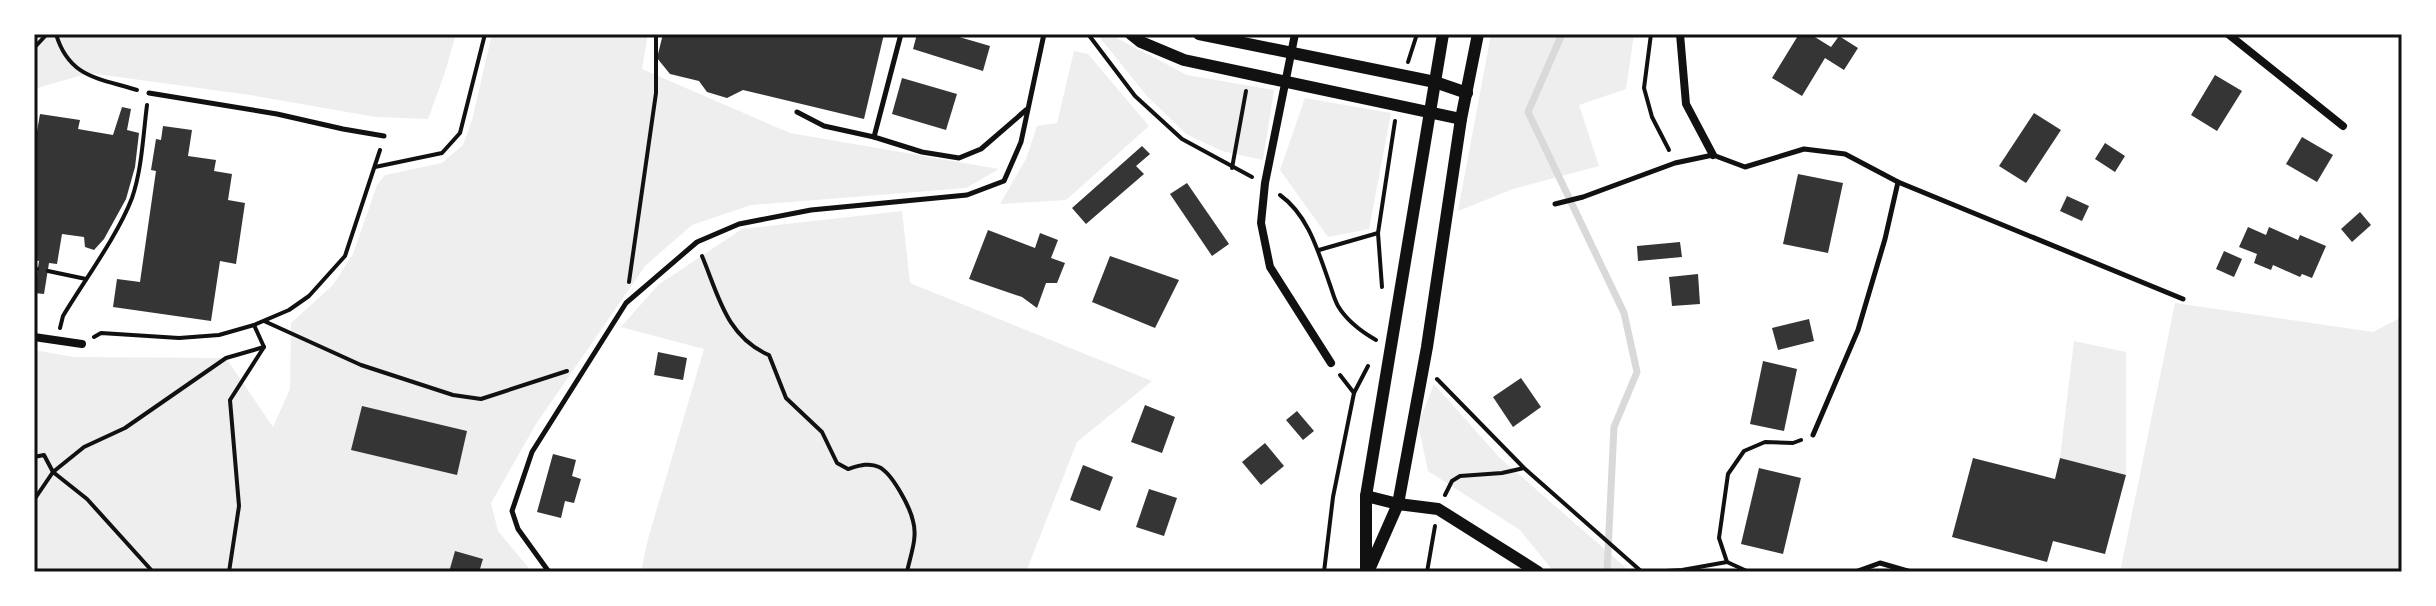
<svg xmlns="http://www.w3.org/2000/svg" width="2436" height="606" viewBox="0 0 2436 606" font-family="Lato,sans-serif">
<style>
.green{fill:#eee}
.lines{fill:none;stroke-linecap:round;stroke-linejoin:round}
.stream{stroke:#d9d9d9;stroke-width:7}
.building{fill:#353535}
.path{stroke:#111;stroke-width:4}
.service{stroke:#111;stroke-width:5}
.minor{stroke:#111;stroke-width:8}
.tertiary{stroke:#111;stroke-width:12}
.neatline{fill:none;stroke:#111;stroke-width:3}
</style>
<rect width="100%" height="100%" fill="#fff"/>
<g class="green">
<polygon points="34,34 456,34 445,72 428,119 376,117 250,95 89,73 34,89"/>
<polygon points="492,34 648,34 642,69 790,133 999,169 966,188 751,205 692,225 645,266 536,424 491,503 498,531 532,572 34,572 34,350 74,357 226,358 273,427 290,389 291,323 333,285 353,254 377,185 385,175 442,163 463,145 472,120"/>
<polygon points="1097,34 1109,34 1187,75 1274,90 1263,160 1222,151 1186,134 1146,95"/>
<polygon points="1491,34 1634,34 1626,89 1579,105 1599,166 1513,189 1458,211"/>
<polygon points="1074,51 1088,54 1149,126 1066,200 1000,204 1026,159 1037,126 1057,123"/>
<polygon points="1305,98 1391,113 1369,229 1328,237 1280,170"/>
<polygon points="902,211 910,283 1152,381 1077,442 1026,572 641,572 648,539 704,349 621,327 658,285 742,229"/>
<polygon points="2175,303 2373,332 2402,317 2402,572 2120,572"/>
<polygon points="2074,341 2126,352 2126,475 2060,458"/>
<polygon points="1434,384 1499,457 1625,567 1628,572 1554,572 1520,530 1428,471 1418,424"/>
</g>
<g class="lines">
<polyline class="stream" points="1562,34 1528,112 1624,313 1637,372 1614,427 1607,572"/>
</g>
<g class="building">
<polygon points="663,34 884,34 864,119 743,90 727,98 707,92 699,81 670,74 657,58"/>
<polygon points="917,34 949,34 990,46 983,71 913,49"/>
<polygon points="1799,34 1810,34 1831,47 1839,36 1858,48 1844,70 1825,58 1802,96 1772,78"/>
<polygon points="2215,75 2242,91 2217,131 2191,115"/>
<polygon points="902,78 957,94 946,130 892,114"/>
<polygon points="122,107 131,109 127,130 139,133 135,167 126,199 104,239 94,250 85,247 84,237 62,234 57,264 49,263 44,294 34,293 39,261 34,260 34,137 36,137 40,114 80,120 78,129 113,135"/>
<polygon points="2034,113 2061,130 2026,183 1999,166"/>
<polygon points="163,126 192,130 188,156 216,160 214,171 232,174 228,200 245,203 236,264 220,261 211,321 113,307 117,279 140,282 156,171 151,170 156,139 161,140"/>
<polygon points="2302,137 2333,155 2317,182 2286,164"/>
<polygon points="2105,143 2125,156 2115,172 2095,159"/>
<polygon points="1142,146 1150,154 1136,166 1144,174 1086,224 1072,208"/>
<polygon points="1798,174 1843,183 1828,253 1783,244"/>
<polygon points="1187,183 1229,244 1212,256 1170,194"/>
<polygon points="2067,196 2089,206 2082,221 2060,211"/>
<polygon points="2360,212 2371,225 2352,242 2341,229"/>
<polygon points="2248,227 2266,235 2269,227 2298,240 2300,235 2326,246 2312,278 2302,274 2300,277 2273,265 2271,270 2254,263 2257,254 2239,247"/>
<polygon points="988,230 1035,248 1040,233 1058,240 1051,258 1065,263 1057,283 1046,283 1037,308 1022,297 969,279"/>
<polygon points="1680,242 1682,257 1638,261 1637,246"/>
<polygon points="2224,251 2242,259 2234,277 2216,269"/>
<polygon points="1110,256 1179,280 1155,328 1092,302"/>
<polygon points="1698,274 1700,304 1672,306 1669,277"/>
<polygon points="1809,319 1814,341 1778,350 1772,328"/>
<polygon points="658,352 687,358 683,380 654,375"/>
<polygon points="1763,361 1797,369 1784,431 1750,424"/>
<polygon points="1521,378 1541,407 1513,427 1493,397"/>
<polygon points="1145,405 1175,417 1162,453 1131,442"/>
<polygon points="362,406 467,431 457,475 351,450"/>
<polygon points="1297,411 1314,431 1303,440 1286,420"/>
<polygon points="1265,443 1284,466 1261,485 1242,462"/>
<polygon points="553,454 576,460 572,476 581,479 574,503 565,501 561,518 537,512"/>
<polygon points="1973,458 2055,479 2060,458 2126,475 2105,554 2053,541 2047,562 1952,537"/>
<polygon points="1083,465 1113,477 1100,511 1070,500"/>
<polygon points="1759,468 1801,478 1783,554 1741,544"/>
<polygon points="1149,489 1177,498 1164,536 1136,527"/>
<polygon points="455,551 483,559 479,572 449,572"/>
</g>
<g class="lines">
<g class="path">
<path d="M 56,34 C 69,78 99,78 137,90"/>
<polyline points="1088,34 1135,96 1182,139 1252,177"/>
<polyline points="1651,34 1644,88 1652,117 1669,150"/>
<polyline points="34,48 47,34"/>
<polyline points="1408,62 1417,34"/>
<polyline points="375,167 442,153 460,133 485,34"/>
<polyline points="1232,168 1246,91"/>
<path d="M 1280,195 C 1308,215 1318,251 1329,282 C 1332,290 1334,299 1338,306 C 1347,321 1362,332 1376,340"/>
<polyline points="1319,250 1378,233"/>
<path d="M 702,256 C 718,294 726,337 769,355 L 786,398 L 822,432 L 837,463 L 848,469 C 858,466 869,462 879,467 C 892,473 910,507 913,521 C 918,538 910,556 907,572"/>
<polyline points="34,269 37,269"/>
<polyline points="48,271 86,279"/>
<polyline points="629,282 656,93 656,34"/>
<polyline points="1382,287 1378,233 1395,121"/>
<polyline points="264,321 361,365 453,395 481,399 567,371"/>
<path d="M 60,328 L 63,316 C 84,281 118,235 132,198 C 142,169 143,136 147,105"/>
<polyline points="94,337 101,333 179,338 219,335 254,325 289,310 309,296 345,256 380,150"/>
<polyline points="1340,375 1354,393"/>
<polyline points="1437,379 1524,468 1642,572"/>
<polyline points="34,457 44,455 53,472 84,447 125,428 226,358 264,347"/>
<polyline points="1445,495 1452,481 1460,476 1502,473 1524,468"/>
<polyline points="34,500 53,472 87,499 153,572"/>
<polyline points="229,572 239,506 230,400 264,347 254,325"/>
<polyline points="1324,572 1333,497 1354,393 1368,366"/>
<polyline points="1427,572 1435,526"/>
<polyline points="1650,572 1682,570 1727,562"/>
<polyline points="1749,572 1727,562 1719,538 1728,474 1744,451 1765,442 1793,443 1801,440"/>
</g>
<g class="service">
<polyline points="149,93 277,114 343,129 384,136"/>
<polyline points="797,112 824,126 874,137 922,152 959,158 981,149 1026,110"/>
<polyline points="874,137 901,34"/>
<polyline points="1555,204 1583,197 1675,163 1713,155 1745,167 1804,149 1845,154 1898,182 2183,299"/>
<polyline points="1813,435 1858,330 1885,239 1898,182"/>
<polyline points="549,572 518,529 512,511 532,452 626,303 697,242 739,224 811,210 967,195 1004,181 1021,142 1044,34"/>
<polyline points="1855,572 1880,563 1911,572"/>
</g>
<g class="minor">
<polyline points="1295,34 1265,183 1261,223 1270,267 1331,363"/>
<polyline points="1680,34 1686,104 1713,155"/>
<polyline points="2228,34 2343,126"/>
<polyline points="34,337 82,344"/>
</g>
<g class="tertiary">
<polyline points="1131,34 1141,42 1184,60 1461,119"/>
<polyline points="1199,34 1435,82 1467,93"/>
<polyline points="1366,496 1398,504 1438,509 1538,572"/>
<polyline points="1366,569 1366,496 1443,34"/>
<polyline points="1368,572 1398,504 1427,347 1461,119 1478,34"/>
</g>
</g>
<rect width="2436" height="606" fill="none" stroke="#ffffff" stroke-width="72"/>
<rect x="36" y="36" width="2364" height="534" class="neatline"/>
</svg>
